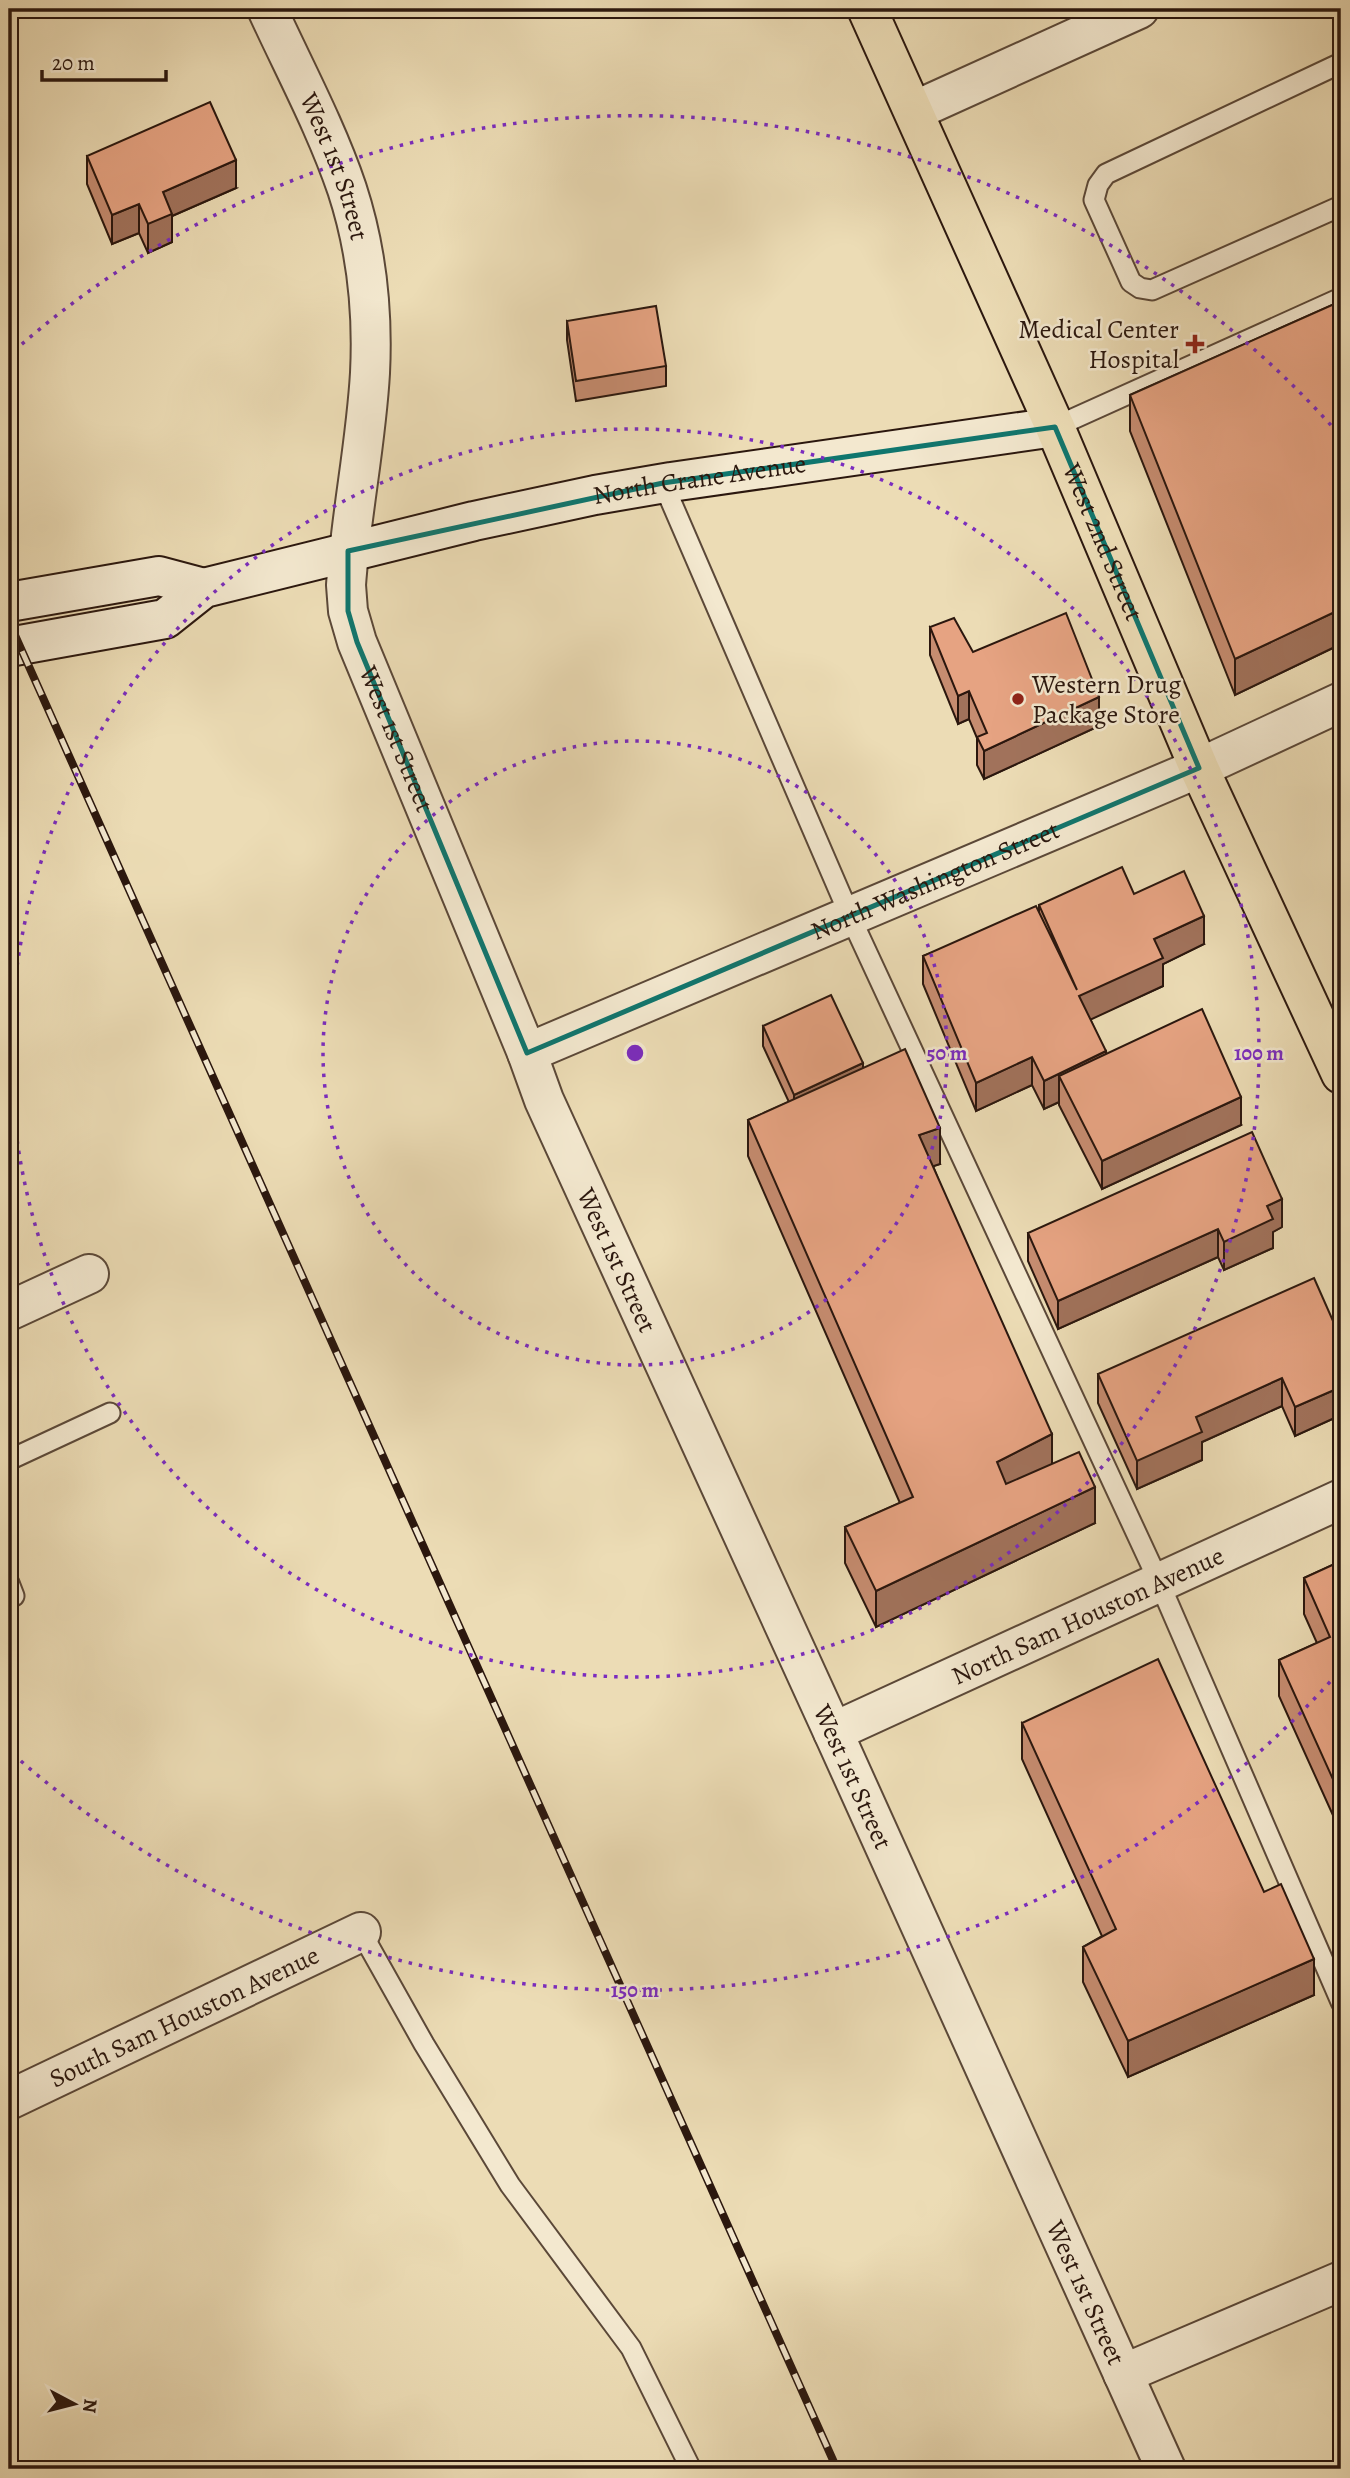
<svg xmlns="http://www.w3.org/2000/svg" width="1350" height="2478" viewBox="0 0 1350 2478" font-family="Alegreya,serif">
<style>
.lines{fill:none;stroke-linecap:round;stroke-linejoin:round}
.lane-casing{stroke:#5b4838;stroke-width:23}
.street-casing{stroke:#5b4838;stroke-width:42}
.secondary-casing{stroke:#2b170e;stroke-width:42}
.primary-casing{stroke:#2b170e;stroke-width:42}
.lane{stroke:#f3e8cf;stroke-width:19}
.street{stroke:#f3e8cf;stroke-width:38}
.secondary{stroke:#f3e8cf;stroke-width:38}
.primary{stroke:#ecdcb5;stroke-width:38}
.rail-casing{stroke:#2b170e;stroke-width:8}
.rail{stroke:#f3e8cf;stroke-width:5;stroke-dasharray:16;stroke-linecap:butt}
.wall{fill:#c68c70;stroke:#2b170e;stroke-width:2}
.shaded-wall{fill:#a1725b;stroke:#2b170e;stroke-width:2}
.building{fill:#e6a382;stroke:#2b170e;stroke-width:2}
.marked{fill:none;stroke:#0f766e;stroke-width:5;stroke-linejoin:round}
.ring{fill:none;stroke:#7b2cbf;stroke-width:3.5;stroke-dasharray:3.5 7}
.poi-dot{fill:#8f2418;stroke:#f3e8cf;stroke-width:2.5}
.labels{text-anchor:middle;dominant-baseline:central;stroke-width:5;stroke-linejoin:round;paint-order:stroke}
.street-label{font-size:26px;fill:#2b170e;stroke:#f3e8cf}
.poi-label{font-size:26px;fill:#2b170e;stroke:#f3e8cf;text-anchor:end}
.centre{fill:#7b2cbf;stroke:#f3e8cf;stroke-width:3.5}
.ring-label{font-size:21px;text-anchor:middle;font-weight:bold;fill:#7b2cbf;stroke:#f3e8cf;stroke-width:5;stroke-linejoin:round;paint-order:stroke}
</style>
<rect width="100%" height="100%" fill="#ecdcb5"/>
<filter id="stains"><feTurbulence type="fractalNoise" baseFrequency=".00286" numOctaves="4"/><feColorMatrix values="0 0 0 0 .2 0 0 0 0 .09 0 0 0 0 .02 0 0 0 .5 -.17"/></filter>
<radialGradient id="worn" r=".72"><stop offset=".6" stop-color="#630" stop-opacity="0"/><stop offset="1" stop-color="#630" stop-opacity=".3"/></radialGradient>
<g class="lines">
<defs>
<g id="lane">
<polyline points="1341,63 1106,174 1098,185 1094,200 1131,282 1140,288 1152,290 1341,206"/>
<polyline points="1055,427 1341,298"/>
<polyline points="663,483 850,916 1159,1582 1341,2002"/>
<polyline points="9,1460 110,1413"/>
<polyline points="9,1583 14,1596"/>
<polyline points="361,1932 424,2044 510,2185 631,2348 691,2469"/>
</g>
<g id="street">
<path id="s1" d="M 267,9 C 294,68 326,127 347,189 C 366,247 373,312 370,373 C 366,444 351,514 346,585 L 348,611 L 357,642 L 527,1053 L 544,1100 L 833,1732 L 1166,2469"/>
<polyline points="914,111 1139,9"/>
<path id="s2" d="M 527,1053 L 1199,768 L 1341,702"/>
<polyline points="9,1311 89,1274"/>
<path id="s3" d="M 833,1732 L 1341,1499"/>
<path id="s4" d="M 9,2100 L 361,1932"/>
<polyline points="1123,2374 1341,2281"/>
</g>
<g id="secondary">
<polyline points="9,602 159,576 204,588"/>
<path id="s5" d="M 9,647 L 165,619 L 204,588 L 474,521 L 595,495 L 671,482 L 1055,427"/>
</g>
<g id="primary">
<path id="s6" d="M 867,9 L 1055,427 L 1199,768 L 1341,1074"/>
</g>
</defs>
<use href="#lane" class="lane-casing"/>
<use href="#street" class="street-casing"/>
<use href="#secondary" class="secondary-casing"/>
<use href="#primary" class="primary-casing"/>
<use href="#lane" class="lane"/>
<use href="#street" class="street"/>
<use href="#secondary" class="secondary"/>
<use href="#primary" class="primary"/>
<defs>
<polyline id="rail" points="9,622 837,2469"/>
</defs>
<use href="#rail" class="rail-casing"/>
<use href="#rail" class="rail"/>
</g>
<g class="wall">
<polygon points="87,156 236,188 172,216 172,242 148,253 139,233 112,244 87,184"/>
<polygon points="1341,301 1341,644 1235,695 1130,431 1130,395"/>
<polygon points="567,321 666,366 666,386 576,401 567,340"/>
<polygon points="930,627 973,652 1099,726 984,779 977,765 977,738 969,719 958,724 930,655"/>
<polygon points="1340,813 1341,813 1341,851 1340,849"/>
<polygon points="1134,894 1204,944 1163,964 1163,986 1090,1019 1106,1054 1241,1125 1102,1189 1059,1105 1059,1102 1044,1109 1032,1085 976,1111 923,984 923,956 1039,913 1039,905"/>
<polygon points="763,1026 863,1068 940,1164 933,1166 1052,1464 1095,1523 876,1627 845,1563 845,1527 900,1503 748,1156 748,1120 789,1102 763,1046"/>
<polygon points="1282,1227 1273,1232 1273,1248 1224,1270 1218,1257 1058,1329 1028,1261 1028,1233"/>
<polygon points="1341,1339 1341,1415 1295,1436 1282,1406 1202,1442 1202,1460 1137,1489 1098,1403 1098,1374"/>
<polygon points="1341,1561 1341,1833 1279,1696 1279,1660 1317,1643 1304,1614 1304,1578"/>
<polygon points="1022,1723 1264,1892 1314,1995 1128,2077 1083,1982 1083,1947 1102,1936 1022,1759"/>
</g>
<g class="shaded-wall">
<polygon points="236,160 236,188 172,216 172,242 148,253 148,224 163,192"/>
<polygon points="139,204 139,233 112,244 112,215"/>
<polygon points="1341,609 1341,644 1235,695 1235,659"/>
<polygon points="969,691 969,719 958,724 958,696"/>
<polygon points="1099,697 1099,726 984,779 984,751"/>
<polygon points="1204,916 1204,944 1163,964 1163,986 1079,1025 1079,996 1154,939"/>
<polygon points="1106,1051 1106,1080 1059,1076 1059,1102 1044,1109 1044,1081"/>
<polygon points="1032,1057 1032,1085 976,1111 976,1083"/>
<polygon points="863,1063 863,1082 794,1115 794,1095"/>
<polygon points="1241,1097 1241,1125 1102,1189 1102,1161"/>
<polygon points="940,1128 940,1164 919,1171 919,1135"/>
<polygon points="1282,1199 1282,1227 1273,1232 1273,1248 1224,1270 1224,1242 1267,1206"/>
<polygon points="1218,1229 1218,1257 1058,1329 1058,1301"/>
<polygon points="1282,1378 1282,1406 1202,1442 1202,1460 1137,1489 1137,1461 1196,1417"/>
<polygon points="1341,1387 1341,1415 1295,1436 1295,1407"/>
<polygon points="1052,1434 1052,1470 997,1498 997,1462"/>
<polygon points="1095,1487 1095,1523 876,1627 876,1591"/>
<polygon points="1314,1959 1314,1995 1128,2077 1128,2041"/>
</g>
<g class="building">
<polygon points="210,102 236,160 163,192 172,214 148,224 139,204 112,215 87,156"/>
<polygon points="1341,301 1341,609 1235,659 1130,395"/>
<polygon points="656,306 666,366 576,381 567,321"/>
<polygon points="1066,613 1099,697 984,751 977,737 987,733 969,691 958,696 930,627 954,618 973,652"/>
<polygon points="1122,867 1134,894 1184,871 1204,916 1154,939 1163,958 1079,996 1106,1051 1044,1081 1032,1057 976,1083 923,956 1036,906 1077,990 1039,905"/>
<polygon points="831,995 863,1063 794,1095 763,1026"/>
<polygon points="1202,1009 1241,1097 1102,1161 1059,1076"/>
<polygon points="905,1049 940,1128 919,1135 1052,1434 997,1462 1006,1484 1079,1452 1095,1487 876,1591 845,1527 913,1497 748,1120"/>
<polygon points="1252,1132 1282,1199 1267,1206 1273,1219 1224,1242 1218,1229 1058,1301 1028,1233"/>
<polygon points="1314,1278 1341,1339 1341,1387 1295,1407 1282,1378 1196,1417 1202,1432 1137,1461 1098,1374"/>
<polygon points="1341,1561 1341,1797 1279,1660 1330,1637 1304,1578"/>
<polygon points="1158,1659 1264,1892 1281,1884 1314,1959 1128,2041 1083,1947 1116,1929 1022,1723"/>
</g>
<path class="marked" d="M 1055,427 L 1199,768 L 527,1053 L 357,642 L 348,611 L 348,551 L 663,483 Z"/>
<g class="ring">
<circle cx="635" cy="1053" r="312"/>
<circle cx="635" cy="1053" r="624"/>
<path d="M1337 1674A937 937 0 0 1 14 1755M14 351A937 937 0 0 1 1337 432"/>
</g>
<g class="poi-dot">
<path d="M1191.5 333.5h7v7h7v7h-7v7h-7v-7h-7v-7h7z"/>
<circle cx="1018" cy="699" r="7"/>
</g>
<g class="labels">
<g class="street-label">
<text stroke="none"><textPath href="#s1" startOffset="172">West 1st Street</textPath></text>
<text stroke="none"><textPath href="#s5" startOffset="716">North Crane Avenue</textPath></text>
<text stroke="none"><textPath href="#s6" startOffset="583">West 2nd Street</textPath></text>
<text stroke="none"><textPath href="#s1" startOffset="760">West 1st Street</textPath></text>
<text stroke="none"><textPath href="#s2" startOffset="443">North Washington Street</textPath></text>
<text stroke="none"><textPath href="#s1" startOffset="1326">West 1st Street</textPath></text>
<text stroke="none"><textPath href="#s3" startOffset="280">North Sam Houston Avenue</textPath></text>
<text stroke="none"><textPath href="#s1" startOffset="1894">West 1st Street</textPath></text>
<text stroke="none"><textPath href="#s4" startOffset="194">South Sam Houston Avenue</textPath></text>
<text stroke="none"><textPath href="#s1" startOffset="2460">West 1st Street</textPath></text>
</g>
<g class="poi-label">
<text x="1179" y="329">Medical Center<tspan x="1179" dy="30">Hospital</tspan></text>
<text x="1032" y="684" text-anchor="start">Western Drug<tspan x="1032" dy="30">Package Store</tspan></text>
</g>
</g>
<circle cx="635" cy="1053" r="10" class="centre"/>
<g class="ring-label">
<text x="947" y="1060">50 m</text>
<text x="1259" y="1060">100 m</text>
<text x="635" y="1997">150 m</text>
</g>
<rect width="1350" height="2478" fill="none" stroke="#ecdcb5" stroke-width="35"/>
<rect x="10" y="10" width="1329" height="2457" fill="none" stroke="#2b170e" stroke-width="3.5"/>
<rect x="18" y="18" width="1315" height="2443" fill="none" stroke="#2b170e" stroke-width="2"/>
<g transform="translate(74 2404) rotate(97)" stroke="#f3e8cf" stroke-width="5" paint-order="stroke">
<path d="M0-5L12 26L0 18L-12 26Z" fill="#2b170e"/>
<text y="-10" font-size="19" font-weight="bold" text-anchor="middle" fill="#2b170e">N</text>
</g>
<path d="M42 70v10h124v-10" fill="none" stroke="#2b170e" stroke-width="3.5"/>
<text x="52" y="70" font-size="21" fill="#2b170e" stroke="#f3e8cf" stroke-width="5" paint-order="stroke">20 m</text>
<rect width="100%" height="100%" filter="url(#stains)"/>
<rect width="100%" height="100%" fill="url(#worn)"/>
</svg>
